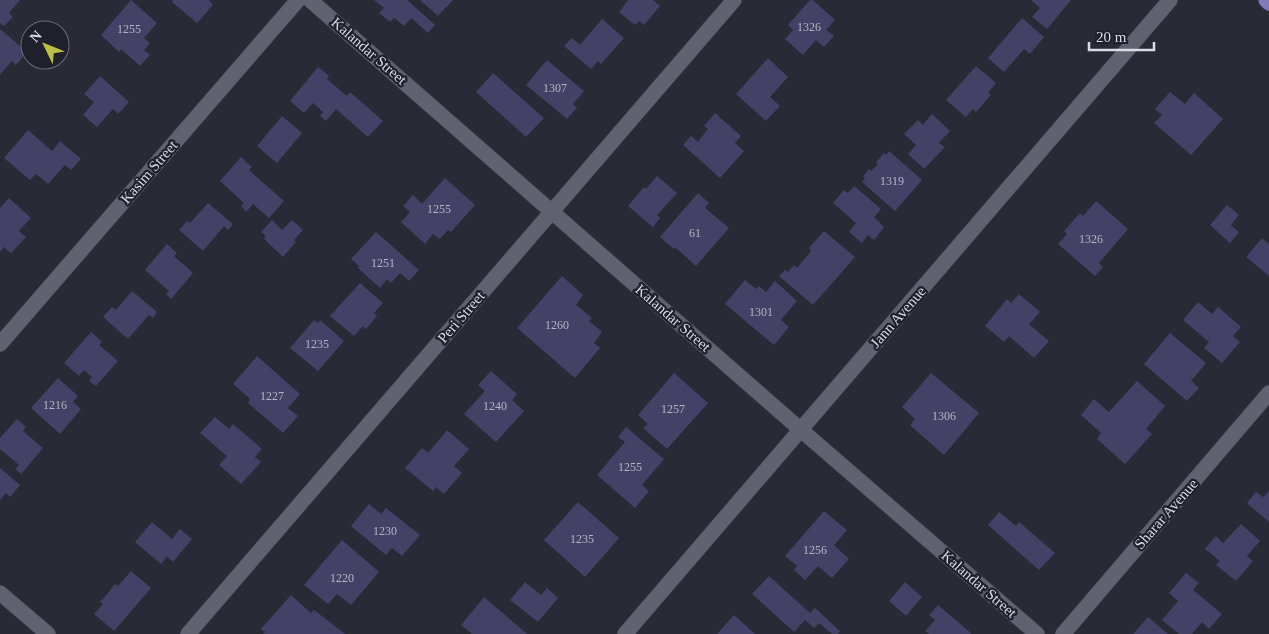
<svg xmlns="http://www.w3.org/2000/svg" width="1269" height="634" viewBox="0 0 1269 634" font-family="'Times New Roman',serif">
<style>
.building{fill:#454065}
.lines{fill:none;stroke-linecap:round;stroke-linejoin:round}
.street-casing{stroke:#474651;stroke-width:16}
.primary-casing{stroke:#474651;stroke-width:16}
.street{stroke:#626170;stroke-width:15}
.primary{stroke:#837abc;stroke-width:15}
.labels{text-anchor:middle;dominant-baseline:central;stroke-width:4.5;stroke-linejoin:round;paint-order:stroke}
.number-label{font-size:12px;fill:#b6b4c4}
.street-label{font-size:15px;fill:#dbdbe4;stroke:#201f2c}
</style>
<rect width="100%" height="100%" fill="#2a2936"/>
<g class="building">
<polygon points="0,0 20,0 9,13 13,17 4,26 0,23"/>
<polygon points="131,0 157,23 144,38 150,43 144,50 150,55 140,66 121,49 119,52 101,35"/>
<polygon points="173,0 209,0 213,5 197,23 172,2"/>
<polygon points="374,0 407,0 435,25 428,33 411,18 404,26 394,18 390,22 379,13 384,8"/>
<polygon points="420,0 453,0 438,16"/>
<polygon points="628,0 653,0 660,6 644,25 639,21 635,25 619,12"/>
<polygon points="810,0 813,0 835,20 826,30 834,36 824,47 816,40 803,55 785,39 793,30 788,25"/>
<polygon points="1031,0 1071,0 1047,29 1032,17 1040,8"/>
<polygon points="1022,18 1044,37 1030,54 1024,49 1004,72 988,58"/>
<polygon points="602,19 624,38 601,64 598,61 591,69 564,46 572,38 580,45"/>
<polygon points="0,29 27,52 16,65 12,61 0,75"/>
<polygon points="768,58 788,77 770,97 780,106 766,121 736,94"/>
<polygon points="547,60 584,91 573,104 577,108 567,119 526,85"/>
<polygon points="976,66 996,83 988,93 991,95 976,112 973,109 966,117 946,100"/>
<polygon points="318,67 329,76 327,79 347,96 350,92 383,121 368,137 336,109 326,121 320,116 323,112 313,103 304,113 290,101"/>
<polygon points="493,73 544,118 526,137 476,92"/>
<polygon points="100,76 129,102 118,114 113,109 97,127 83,115 94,102 84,94"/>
<polygon points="1170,92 1185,104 1194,93 1223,119 1191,155 1154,123 1162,115 1155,109"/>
<polygon points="715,113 741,136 735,143 744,151 720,178 683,145 691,136 698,142 708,129 704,126"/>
<polygon points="932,114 950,131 939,143 945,147 924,169 908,154 916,145 904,134 918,120 923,125"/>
<polygon points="282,116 302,133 277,163 257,146"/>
<polygon points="28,130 52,151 60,141 81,159 71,170 65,165 48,184 36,174 30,180 4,158"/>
<polygon points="889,151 922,180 895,211 862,182 865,178 863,176 869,169 871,171 878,164 876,162 884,153 886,155"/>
<polygon points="241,157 252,167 249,170 284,201 269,218 253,204 246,212 241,206 244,203 220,181"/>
<polygon points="657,176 677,193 657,215 660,218 653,227 628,206 644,187 646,189"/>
<polygon points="445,178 475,205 451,232 448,230 440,239 433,234 425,244 401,222 410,212 403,206 413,195 422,204"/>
<polygon points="854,186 881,209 874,217 884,227 874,240 868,235 862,243 849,232 856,223 833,203 844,190 848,193"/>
<polygon points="698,193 709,203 705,208 729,228 696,266 675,247 674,249 660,237"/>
<polygon points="9,198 31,218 19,231 26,237 11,253 4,247 0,252 0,208"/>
<polygon points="1096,201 1128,229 1099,263 1103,267 1095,276 1058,244 1067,234 1064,231 1080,213 1083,216"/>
<polygon points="208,203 233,224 228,230 224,226 203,251 179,230 187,221 190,223"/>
<polygon points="1227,205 1239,215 1231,225 1239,232 1230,243 1210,225"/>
<polygon points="272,220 282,230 292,220 303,230 294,240 296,242 283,257 264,239 266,236 261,232"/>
<polygon points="824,231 855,257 813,305 779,276 785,270 788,272 794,265 797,268 811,251 809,248"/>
<polygon points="376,232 419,270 409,281 400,273 391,283 387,279 380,288 358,268 359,266 351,259"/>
<polygon points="1262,238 1269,244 1269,276 1246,257"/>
<polygon points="167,244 177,253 174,256 193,273 171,299 166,294 169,291 145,270"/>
<polygon points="562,276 583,295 576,305 592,318 589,321 602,332 594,343 600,348 575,378 517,328"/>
<polygon points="745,280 756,289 759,286 766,292 775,281 797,301 781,320 789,327 774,345 725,304"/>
<polygon points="360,283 383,303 374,313 377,316 366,329 363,326 354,336 330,316"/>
<polygon points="132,291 157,312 153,318 149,315 128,339 103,317 112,307 116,310"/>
<polygon points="1019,294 1040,312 1029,324 1049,341 1034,358 1009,336 1004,342 985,326 1007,299 1011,303"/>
<polygon points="1198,302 1212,314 1218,307 1241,327 1233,336 1240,342 1222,363 1204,348 1209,342 1183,320"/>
<polygon points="314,320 318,323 320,320 344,341 318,371 290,348"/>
<polygon points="91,332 102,342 99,345 118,361 96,386 89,381 92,377 84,370 79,376 64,363"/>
<polygon points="1170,333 1206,363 1191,381 1199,388 1187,401 1144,364"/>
<polygon points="257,356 300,394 288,408 298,416 283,433 248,403 250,399 233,384"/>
<polygon points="491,371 517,394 512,400 524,411 496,442 464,414 485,391 478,385"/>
<polygon points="674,373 708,403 667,449 643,428 648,424 638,415"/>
<polygon points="931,373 979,413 944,455 910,425 915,419 902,407"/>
<polygon points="58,378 78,396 73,402 81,409 60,434 31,408"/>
<polygon points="1137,381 1165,406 1146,429 1152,434 1125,464 1097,439 1101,433 1081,415 1094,399 1109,412"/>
<polygon points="215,417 229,429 233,424 262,449 255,457 261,462 241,484 219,465 227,456 200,433"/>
<polygon points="17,419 26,427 23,431 43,448 21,474 15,469 19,465 0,449 0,438"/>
<polygon points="626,427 664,459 642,485 649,491 635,508 597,475 625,442 618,437"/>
<polygon points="447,430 469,449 454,466 462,473 444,494 436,487 433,491 405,468 422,448 428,453"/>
<polygon points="0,468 20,485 10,497 6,493 0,500"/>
<polygon points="1269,491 1269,522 1247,503 1256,492 1263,497"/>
<polygon points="578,502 619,538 585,577 544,540"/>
<polygon points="369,504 381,514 386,508 420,535 402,556 392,548 386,555 351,526"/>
<polygon points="824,511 847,530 834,545 849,559 832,578 818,566 805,580 794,570 797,566 785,556"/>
<polygon points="999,512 1016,526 1019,522 1055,553 1039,570 988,525"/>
<polygon points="152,522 172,539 180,529 192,539 173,562 167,557 161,564 135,542"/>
<polygon points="1241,524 1260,541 1247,556 1253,561 1236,581 1216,565 1220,561 1205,549 1216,536 1223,543"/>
<polygon points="342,540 379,572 351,605 337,594 328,604 304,585"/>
<polygon points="131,571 151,588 114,631 94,614 103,604 100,602 108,593 115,584 118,586"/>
<polygon points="1186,573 1199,583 1193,590 1222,614 1209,629 1202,622 1192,634 1179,634 1162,620 1178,601 1169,593"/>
<polygon points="769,576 810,613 815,608 840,631 838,634 832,634 819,623 814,628 805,620 794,632 752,594"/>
<polygon points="525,582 541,595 547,588 558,598 538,622 510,600"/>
<polygon points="905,582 922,597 906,616 889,601"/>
<polygon points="291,595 311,613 314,610 345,634 263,634 265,632 261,629"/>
<polygon points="484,597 527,634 472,634 461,625"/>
<polygon points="938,605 971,633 970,634 929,634 925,631 935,620 929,615"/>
<polygon points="734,615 755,634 717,634"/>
<polygon points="1148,617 1168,634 1133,634"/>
</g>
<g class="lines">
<defs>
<g id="street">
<polyline points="310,0 801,430 1037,634"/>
<polyline points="0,344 298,0"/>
<polyline points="0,593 48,634"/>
<polyline points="188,634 734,0"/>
<polyline points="625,634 1170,0"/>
<polyline points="1063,634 1269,393"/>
</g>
<polyline id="primary" points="1266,0 1269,3"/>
</defs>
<use href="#street" class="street-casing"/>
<use href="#primary" class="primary-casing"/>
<use href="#street" class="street"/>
<use href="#primary" class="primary"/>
</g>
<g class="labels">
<g class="number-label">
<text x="809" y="27">1326</text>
<text x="129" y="29">1255</text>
<text x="555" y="88">1307</text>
<text x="892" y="181">1319</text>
<text x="439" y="209">1255</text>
<text x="695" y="233">61</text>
<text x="1091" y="239">1326</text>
<text x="383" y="263">1251</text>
<text x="761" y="312">1301</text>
<text x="557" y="325">1260</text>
<text x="317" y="344">1235</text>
<text x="272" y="396">1227</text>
<text x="55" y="405">1216</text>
<text x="495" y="406">1240</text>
<text x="673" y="409">1257</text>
<text x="944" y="416">1306</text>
<text x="630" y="467">1255</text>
<text x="385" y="531">1230</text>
<text x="582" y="539">1235</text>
<text x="815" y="550">1256</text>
<text x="342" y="578">1220</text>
</g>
<g class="street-label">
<text transform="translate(369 51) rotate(41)">Kalandar Street</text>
<text transform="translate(149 172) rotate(-49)">Kasim Street</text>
<text transform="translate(461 317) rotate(-49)">Peri Street</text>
<text transform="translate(898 317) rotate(-49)">Jann Avenue</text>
<text transform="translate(673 318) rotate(41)">Kalandar Street</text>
<text transform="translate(1166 514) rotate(-49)">Sharar Avenue</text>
<text transform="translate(979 584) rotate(41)">Kalandar Street</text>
</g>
</g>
<g transform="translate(45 45) rotate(313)"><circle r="24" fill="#201f2c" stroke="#6b6a76"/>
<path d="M0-4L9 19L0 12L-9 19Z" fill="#bdbf43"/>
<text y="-8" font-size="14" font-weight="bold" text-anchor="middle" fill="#dbdbe4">N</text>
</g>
<path d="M1089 42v8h65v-8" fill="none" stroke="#dbdbe4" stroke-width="2.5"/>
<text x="1096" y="42" font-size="15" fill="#dbdbe4" stroke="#201f2c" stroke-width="4" paint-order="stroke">20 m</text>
</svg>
